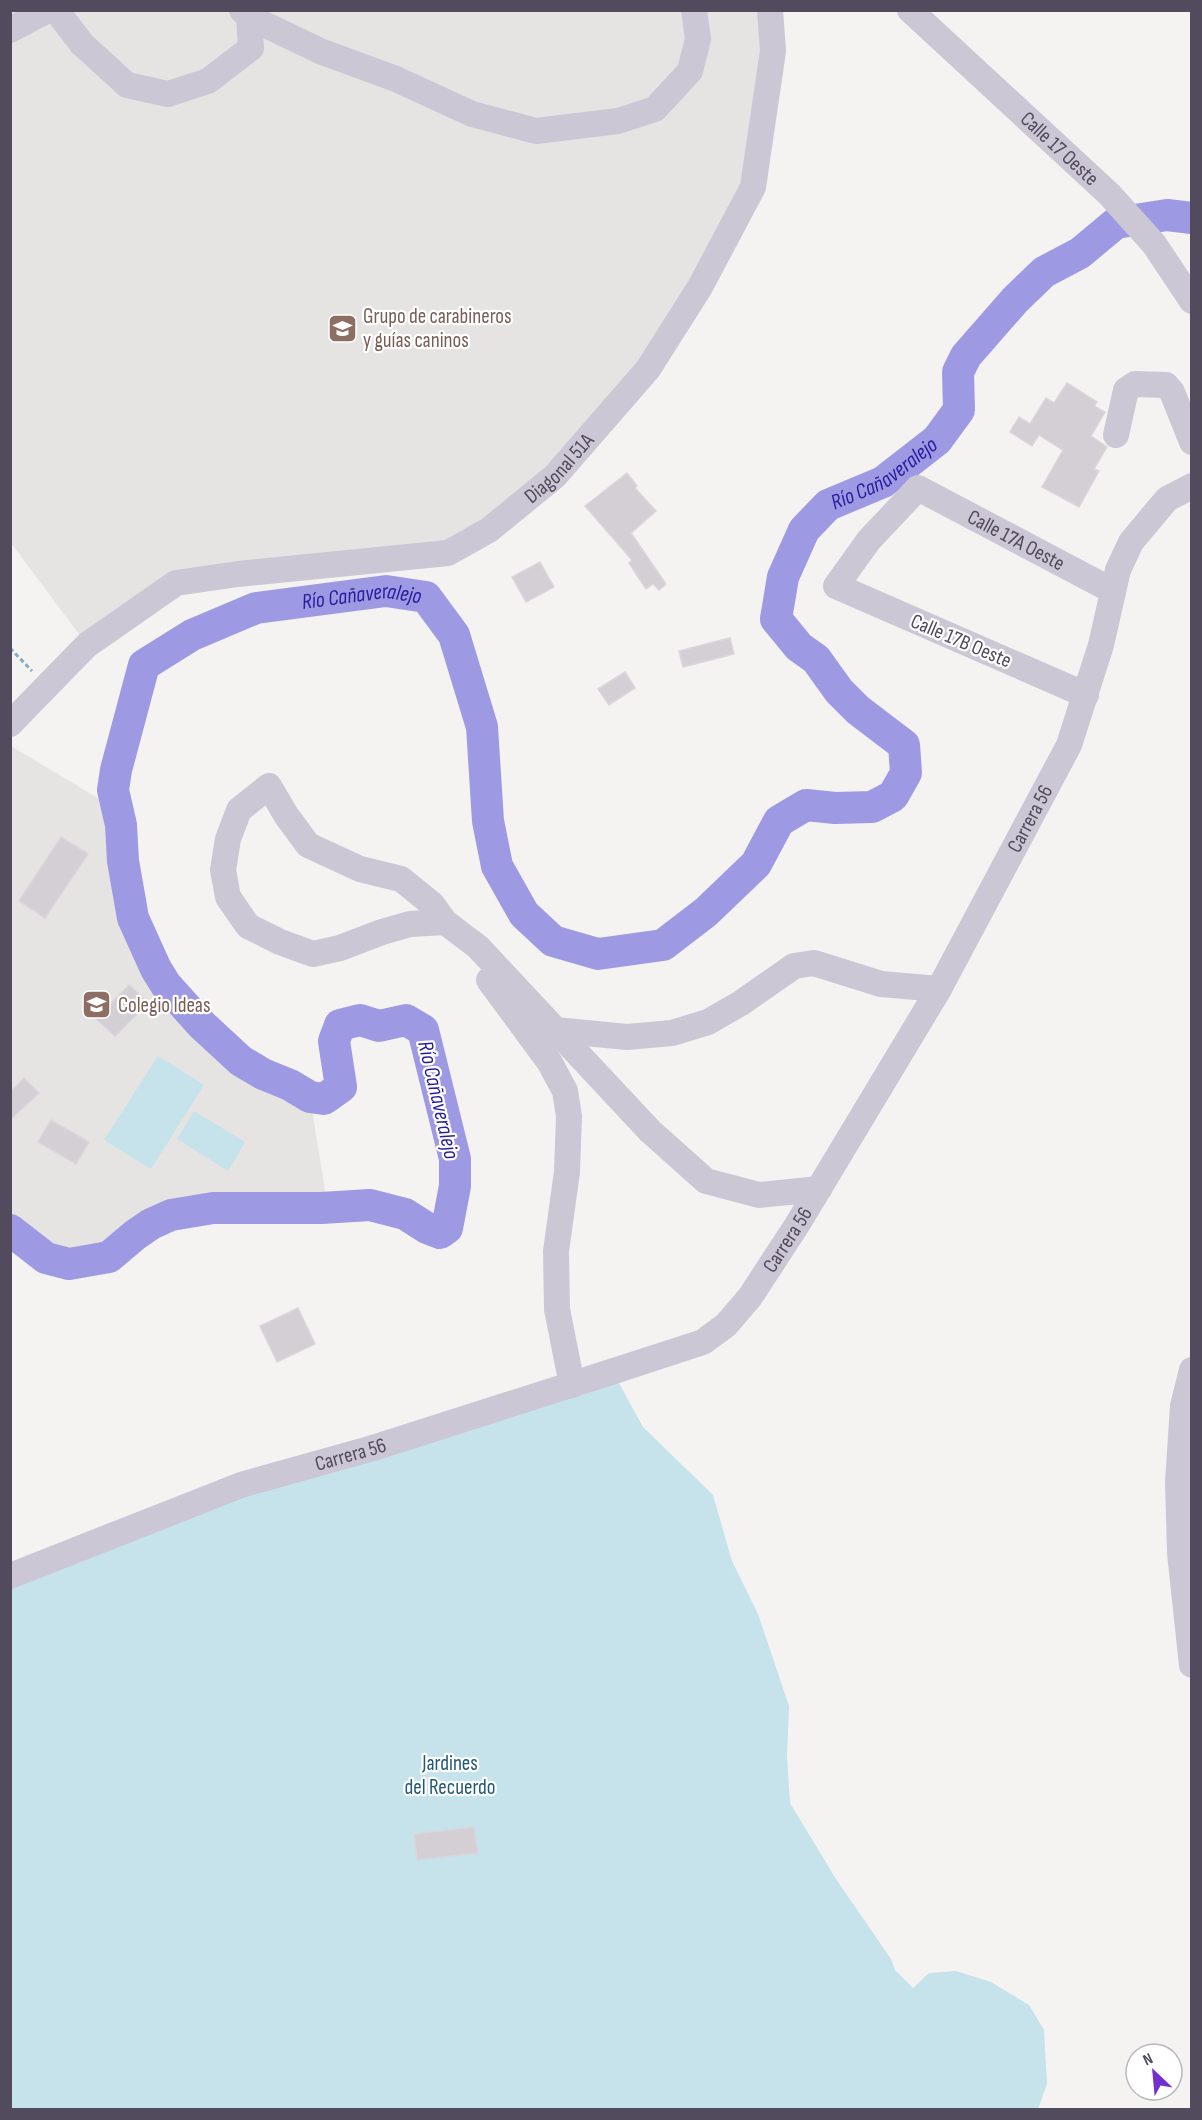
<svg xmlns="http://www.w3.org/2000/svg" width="1202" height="2120" viewBox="0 0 1202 2120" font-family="'Sofia Sans Condensed',sans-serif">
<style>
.education{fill:#e5e4e3}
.green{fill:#c6e2eb}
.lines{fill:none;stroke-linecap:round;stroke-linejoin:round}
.river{stroke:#9e99e3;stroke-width:32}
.building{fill:#d3cfd5;stroke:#dad6dc;stroke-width:1.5}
.path{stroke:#82adc5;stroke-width:3;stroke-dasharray:4.5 3;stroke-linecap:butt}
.minor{stroke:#cbc7d4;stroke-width:26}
.labels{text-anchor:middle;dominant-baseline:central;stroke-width:4.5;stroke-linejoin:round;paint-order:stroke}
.street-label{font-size:21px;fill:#514b5d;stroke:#fff}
.education-label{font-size:21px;fill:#785e54;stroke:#fff;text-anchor:start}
.park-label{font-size:21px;fill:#235977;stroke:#fff}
.water-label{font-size:22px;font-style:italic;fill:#271e9e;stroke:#fff}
</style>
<rect width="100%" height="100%" fill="#f4f3f2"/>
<g class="education">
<polygon points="11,11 770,11 753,187 700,287 555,476 448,553 176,583 87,645 11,543"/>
<polygon points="11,746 118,810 121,825 123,861 133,918 156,969 166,985 202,1025 241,1061 263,1074 290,1085 310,1097 328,1208 213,1208 171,1215 151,1224 135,1235 109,1257 69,1264 46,1258 11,1230"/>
</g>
<g class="green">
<polygon points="158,1056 204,1085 151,1169 104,1140"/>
<polygon points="194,1111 245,1142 228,1171 177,1139"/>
<polygon points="614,1371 620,1385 643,1427 713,1495 732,1561 758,1614 789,1706 787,1756 790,1803 836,1879 891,1959 895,1970 913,1988 929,1973 956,1971 991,1982 1029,2005 1044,2030 1047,2084 1038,2109 11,2109 10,1576 131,1527"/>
</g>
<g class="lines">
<path class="river" id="s1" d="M 10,1230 L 46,1258 L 69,1264 L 109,1257 L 135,1235 L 151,1224 L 171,1215 L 213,1208 L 321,1208 L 370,1205 L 405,1214 L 427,1228 L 440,1233 L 447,1228 L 455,1186 L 455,1159 L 423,1030 L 406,1020 L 379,1026 L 360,1020 L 340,1025 L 334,1041 L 341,1087 L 324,1099 L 310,1097 L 290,1085 L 263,1074 L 241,1061 L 202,1025 L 166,985 L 156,969 L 133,918 L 123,861 L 121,825 L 113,790 L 116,770 L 144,665 L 192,635 L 256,608 L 386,591 L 426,597 L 454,635 L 482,727 L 488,821 L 497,866 L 524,914 L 553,941 L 598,954 L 663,945 L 706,912 L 756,864 L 779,821 L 806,805 L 835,808 L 872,807 L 893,796 L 906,773 L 904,745 L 858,710 L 839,691 L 816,659 L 799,647 L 776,619 L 783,577 L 804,530 L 828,505 L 883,482 L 937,440 L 959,410 L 958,372 L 966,356 L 1015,300 L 1044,272 L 1080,253 L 1116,223 L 1167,215 L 1192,218"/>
</g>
<g class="building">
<polygon points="1067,383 1097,402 1094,406 1105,412 1091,436 1107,447 1094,469 1099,471 1079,507 1042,487 1063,450 1039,435 1032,446 1010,432 1019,417 1030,424 1046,398 1054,403"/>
<polygon points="627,473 637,486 635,488 656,511 631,533 666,584 659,590 653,584 646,589 629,563 632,560 585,506"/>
<polygon points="540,562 554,587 526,602 512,577"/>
<polygon points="730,638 734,654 683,667 679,651"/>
<polygon points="625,672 635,688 609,705 598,689"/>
<polygon points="61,837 88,854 45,918 19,901"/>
<polygon points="129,985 148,1003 115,1036 96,1019"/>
<polygon points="24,1078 39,1093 10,1120 10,1092"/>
<polygon points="51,1120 89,1142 76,1164 38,1142"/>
<polygon points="298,1308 315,1344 277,1362 260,1326"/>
<polygon points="474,1827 478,1853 417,1860 414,1834"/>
</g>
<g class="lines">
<polyline class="path" points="10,648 32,671"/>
<g class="minor">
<polyline points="56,10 82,44 127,85 168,94 208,81 251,48 249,17"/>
<polyline points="242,10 249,17 320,51 396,79 472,114 536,131 618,121 655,109 690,71 698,39 694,10"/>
<path id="s2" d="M 910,10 L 1109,194 L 1154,244 L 1192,301"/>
<polyline points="10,30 48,10"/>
<polyline points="1116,435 1126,390 1135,384 1166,385 1172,392 1192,442"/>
<path id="s3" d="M 1086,695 L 836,586 L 869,540 L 918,488 L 1113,591"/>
<path id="s4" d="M 10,724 L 87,645 L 176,583 L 238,574 L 448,553 L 489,530 L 555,476 L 648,369 L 700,287 L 753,187 L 773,51 L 770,10"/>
<polyline points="445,922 410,924 382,932 340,948 313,954 280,942 248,926 228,897 223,870 228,839 239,810 269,786 286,815 308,845 360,869 401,879 432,904 445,922 478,947 650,1131 706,1181 759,1195 819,1189"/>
<polyline points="489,980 550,1063 565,1091 569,1116 567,1172 556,1251 557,1309 572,1385"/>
<polyline points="555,1030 627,1037 672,1033 708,1022 741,1003 794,966 814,963 881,984 939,989"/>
<polyline points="1192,1370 1183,1406 1178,1482 1180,1553 1192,1665"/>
<path id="s5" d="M 10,1576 L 241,1485 L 373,1448 L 614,1371 L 703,1342 L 726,1325 L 750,1297 L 797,1225 L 939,989 L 1069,745 L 1101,645 L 1118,570 L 1131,542 L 1167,499 L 1192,486"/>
</g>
</g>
<defs>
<symbol id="school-square" viewBox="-11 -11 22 22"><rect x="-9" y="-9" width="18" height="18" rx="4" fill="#8d6e63" stroke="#fff"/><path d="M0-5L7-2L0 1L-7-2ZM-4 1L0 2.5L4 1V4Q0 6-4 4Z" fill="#fff"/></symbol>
</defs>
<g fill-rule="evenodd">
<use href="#school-square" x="326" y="312" width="33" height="33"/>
<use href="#school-square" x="80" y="988" width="33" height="33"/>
</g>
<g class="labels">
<g class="street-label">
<text stroke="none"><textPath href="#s2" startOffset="204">Calle 17 Oeste</textPath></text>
<text stroke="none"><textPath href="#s4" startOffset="633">Diagonal 51A</textPath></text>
<text stroke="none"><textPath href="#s3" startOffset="512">Calle 17A Oeste</textPath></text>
<text transform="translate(961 641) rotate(23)">Calle 17B Oeste</text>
<text stroke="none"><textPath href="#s5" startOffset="1352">Carrera 56</textPath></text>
<text stroke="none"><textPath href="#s5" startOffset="866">Carrera 56</textPath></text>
<text stroke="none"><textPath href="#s5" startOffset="362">Carrera 56</textPath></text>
</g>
<g class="education-label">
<text x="363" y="316">Grupo de carabineros<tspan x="363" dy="24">y guías caninos</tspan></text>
<text x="118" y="1005">Colegio Ideas</text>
</g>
<g class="park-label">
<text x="450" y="1763">Jardines<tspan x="450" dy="24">del Recuerdo</tspan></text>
</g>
<g class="water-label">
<text stroke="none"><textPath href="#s1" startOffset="2888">Río Cañaveralejo</textPath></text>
<text stroke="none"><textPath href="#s1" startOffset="1610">Río Cañaveralejo</textPath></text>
<text transform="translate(438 1100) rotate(77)">Río Cañaveralejo</text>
</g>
</g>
<rect width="1202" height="2120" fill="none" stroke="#514b5d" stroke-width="24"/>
<g transform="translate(1154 2072) rotate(334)"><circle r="28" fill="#ffffff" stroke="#b9b7be" stroke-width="1.5"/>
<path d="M0-4.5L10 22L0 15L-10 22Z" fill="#742fd0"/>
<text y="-9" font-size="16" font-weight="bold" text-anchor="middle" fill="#514b5d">N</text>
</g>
</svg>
